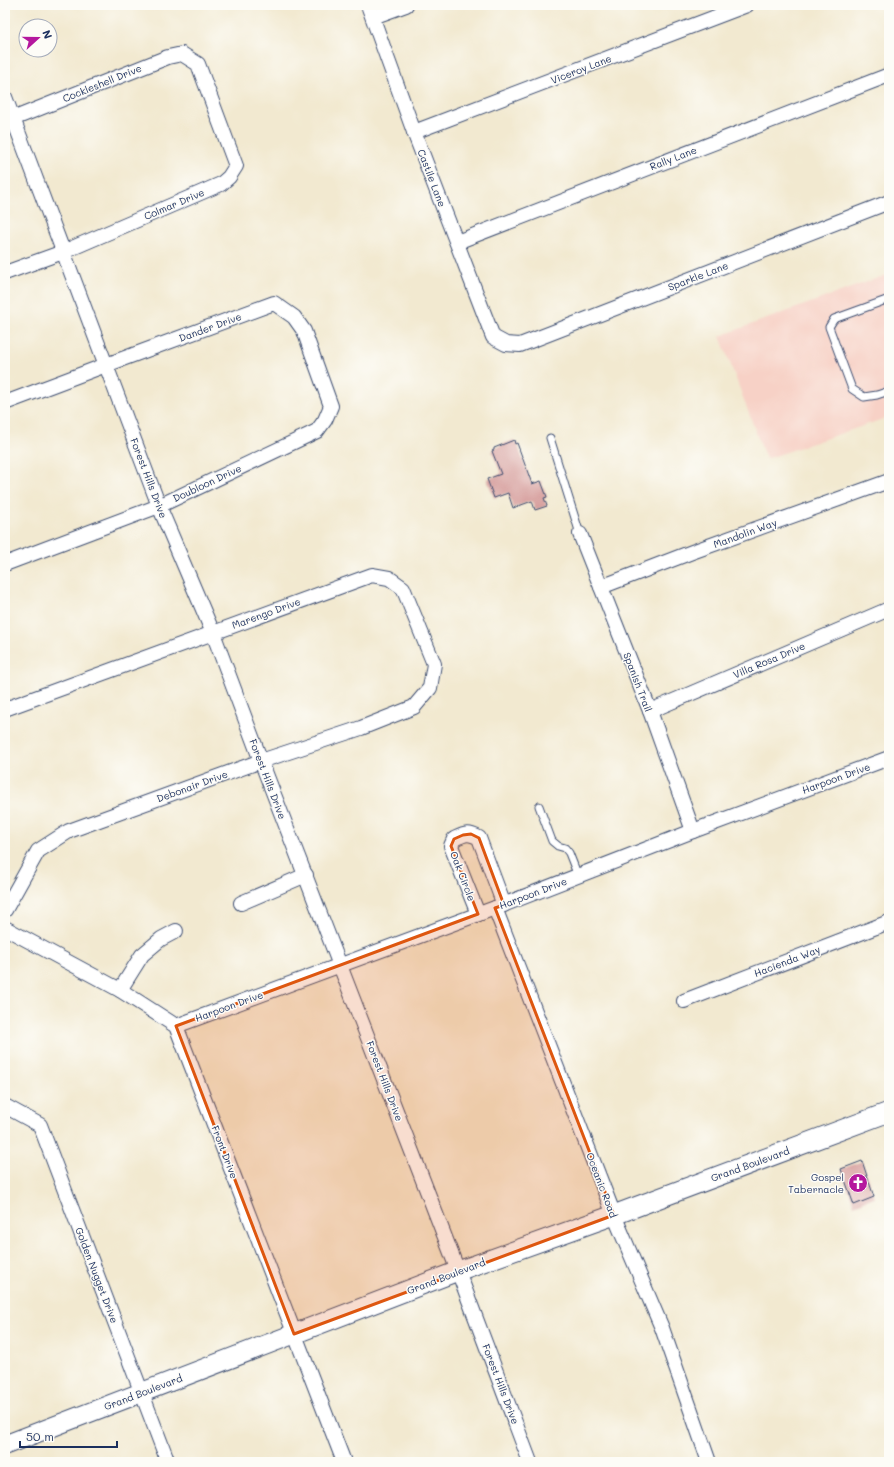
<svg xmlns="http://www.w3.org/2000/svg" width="894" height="1467" viewBox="0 0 894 1467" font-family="Mali,sans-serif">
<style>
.built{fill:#f7d1c6}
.building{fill:#d49998}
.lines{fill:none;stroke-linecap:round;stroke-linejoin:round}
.lane-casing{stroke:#3b4b6f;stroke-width:9}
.street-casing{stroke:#3b4b6f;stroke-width:16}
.secondary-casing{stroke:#3b4b6f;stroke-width:21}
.lane{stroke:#fff;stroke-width:7}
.street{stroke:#fff;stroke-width:14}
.secondary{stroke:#fff;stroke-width:19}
.marked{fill:#de5710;fill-opacity:0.2;stroke:#de5710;stroke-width:3;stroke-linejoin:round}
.labels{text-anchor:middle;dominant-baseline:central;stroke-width:3;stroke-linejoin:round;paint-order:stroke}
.street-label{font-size:10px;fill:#1b2f5e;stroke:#fdfcf7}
.poi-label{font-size:10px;fill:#1b2f5e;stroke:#fdfcf7;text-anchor:end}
</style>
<rect width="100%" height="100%" fill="#fdfcf7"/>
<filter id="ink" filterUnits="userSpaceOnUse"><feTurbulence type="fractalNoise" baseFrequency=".025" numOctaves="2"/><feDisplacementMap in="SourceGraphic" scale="8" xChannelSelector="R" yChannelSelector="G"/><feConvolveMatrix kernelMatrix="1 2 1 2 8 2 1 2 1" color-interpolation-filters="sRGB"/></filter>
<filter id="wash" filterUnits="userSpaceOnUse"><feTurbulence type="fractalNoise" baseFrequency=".012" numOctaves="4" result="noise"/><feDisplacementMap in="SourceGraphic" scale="16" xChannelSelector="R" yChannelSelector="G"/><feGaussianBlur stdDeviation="0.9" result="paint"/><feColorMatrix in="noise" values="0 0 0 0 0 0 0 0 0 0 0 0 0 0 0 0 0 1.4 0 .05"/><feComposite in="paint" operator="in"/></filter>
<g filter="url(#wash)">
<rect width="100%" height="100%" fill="#f2e9d0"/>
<polygon class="built" points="889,274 889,417 766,459 720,336"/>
<g id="blocks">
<g class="building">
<polygon points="514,440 515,444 517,443 532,484 541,481 547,497 544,498 547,506 535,510 532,501 513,508 508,493 494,498 487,479 501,474 492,451 494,450 494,448"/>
<polygon points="862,1161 874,1197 854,1205 841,1169"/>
</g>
</g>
</g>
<g filter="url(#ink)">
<use href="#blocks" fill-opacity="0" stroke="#3b4b6f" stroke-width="1"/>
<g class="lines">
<defs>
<g id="lane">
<polyline points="889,299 834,319 829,327 852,389 864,397 877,395 889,391"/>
<polyline points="550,438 580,534"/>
<polyline points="539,806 552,841 558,846 565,848 569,853 578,876"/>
</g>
<g id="street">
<polyline points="368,5 414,132 493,337 506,344 520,345 889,202"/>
<polyline points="373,17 406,5"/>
<polyline points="5,97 159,506 213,633 261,761 458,1271 530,1462"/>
<polyline points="5,122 168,57 182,54 198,64 236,166 229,177 221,184 63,252 5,273"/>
<polyline points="414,132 747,5"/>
<polyline points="457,242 889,75"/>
<polyline points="5,403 106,365 274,303 294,317 304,331 331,406 325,420 317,431 159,506 5,564"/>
<polyline points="580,534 650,711 693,831"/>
<polyline points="601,587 692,552 889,481"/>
<polyline points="5,709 372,575 389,578 403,588 434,664 430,688 414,707 361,728 261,761 69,831 38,851 5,910"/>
<polyline points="650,711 889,609"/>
<polyline points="241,903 306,875"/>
<polyline points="495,908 614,1215 662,1328 709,1462"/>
<path d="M 478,914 L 451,846 L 454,839 C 465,834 468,832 479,838 L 504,905"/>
<polyline points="5,928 120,990 176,1026 344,1462"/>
<polyline points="120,990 142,955 161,939 176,931"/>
<polyline points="684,1001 889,922"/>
<polyline points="176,1026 495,908 693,831 889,758"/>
<polyline points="5,1106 40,1125 168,1462"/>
</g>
<polyline id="secondary" points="5,1445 458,1271 614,1215 889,1112"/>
</defs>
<use href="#lane" class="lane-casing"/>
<use href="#street" class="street-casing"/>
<use href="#secondary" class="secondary-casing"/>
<use href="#lane" class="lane"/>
<use href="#street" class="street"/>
<use href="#secondary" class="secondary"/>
</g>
</g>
<path class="marked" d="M 471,834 L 479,838 L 504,905 L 495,908 L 614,1215 L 294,1334 L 176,1026 L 478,914 L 451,846 L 454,839 L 463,835 Z"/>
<defs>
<symbol id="church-disc" viewBox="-11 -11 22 22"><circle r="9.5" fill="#b5179e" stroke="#fdfcf7"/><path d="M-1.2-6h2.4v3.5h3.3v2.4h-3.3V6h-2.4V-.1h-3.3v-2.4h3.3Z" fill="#fff"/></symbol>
</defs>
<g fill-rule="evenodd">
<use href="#church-disc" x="847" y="1172" width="22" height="22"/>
</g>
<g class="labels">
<g class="street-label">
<text transform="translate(581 69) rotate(-21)">Viceroy Lane</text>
<text transform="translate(102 83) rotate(-22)">Cockleshell Drive</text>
<text transform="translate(673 158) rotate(-21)">Rally Lane</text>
<text transform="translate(432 178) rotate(69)">Castile Lane</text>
<text transform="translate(174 204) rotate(-23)">Colmar Drive</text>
<text transform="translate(698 276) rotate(-21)">Sparkle Lane</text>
<text transform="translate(210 327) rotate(-20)">Dander Drive</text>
<text transform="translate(149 478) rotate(69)">Forest Hills Drive</text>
<text transform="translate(207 483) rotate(-25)">Doubloon Drive</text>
<text transform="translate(745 533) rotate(-20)">Mandolin Way</text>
<text transform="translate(266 613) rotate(-20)">Marengo Drive</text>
<text transform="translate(769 660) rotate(-23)">Villa Rosa Drive</text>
<text transform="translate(638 682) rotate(69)">Spanish Trail</text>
<text transform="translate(836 778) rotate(-20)">Harpoon Drive</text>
<text transform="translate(268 779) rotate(69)">Forest Hills Drive</text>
<text transform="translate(192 786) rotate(-20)">Debonair Drive</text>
<text transform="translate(463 876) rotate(69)">Oak Circle</text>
<text transform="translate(533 893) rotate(-21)">Harpoon Drive</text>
<text transform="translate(787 961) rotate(-21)">Hacienda Way</text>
<text transform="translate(229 1006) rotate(-20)">Harpoon Drive</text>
<text transform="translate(385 1081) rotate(69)">Forest Hills Drive</text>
<text transform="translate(225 1152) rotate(69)">Front Drive</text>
<text transform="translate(750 1164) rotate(-20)">Grand Boulevard</text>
<text transform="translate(602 1185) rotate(69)">Oceanic Road</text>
<text transform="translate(97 1275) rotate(69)">Golden Nugget Drive</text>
<text transform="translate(446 1276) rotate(-21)">Grand Boulevard</text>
<text transform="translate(501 1384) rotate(69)">Forest Hills Drive</text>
<text transform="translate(143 1392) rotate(-21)">Grand Boulevard</text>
</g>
<g class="poi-label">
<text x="844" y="1177">Gospel<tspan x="844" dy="12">Tabernacle</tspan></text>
</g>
</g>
<rect width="894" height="1467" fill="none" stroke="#fdfcf7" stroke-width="20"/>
<g transform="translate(38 38) rotate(69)"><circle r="19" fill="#fdfcf7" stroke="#a3aaba"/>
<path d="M0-3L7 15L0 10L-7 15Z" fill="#b5179e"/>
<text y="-6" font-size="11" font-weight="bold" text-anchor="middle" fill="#1b2f5e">N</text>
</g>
<path d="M20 1441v6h97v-6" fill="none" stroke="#1b2f5e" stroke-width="2"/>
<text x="26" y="1441" font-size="12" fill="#1b2f5e" stroke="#fdfcf7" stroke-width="3" paint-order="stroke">50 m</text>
</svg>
